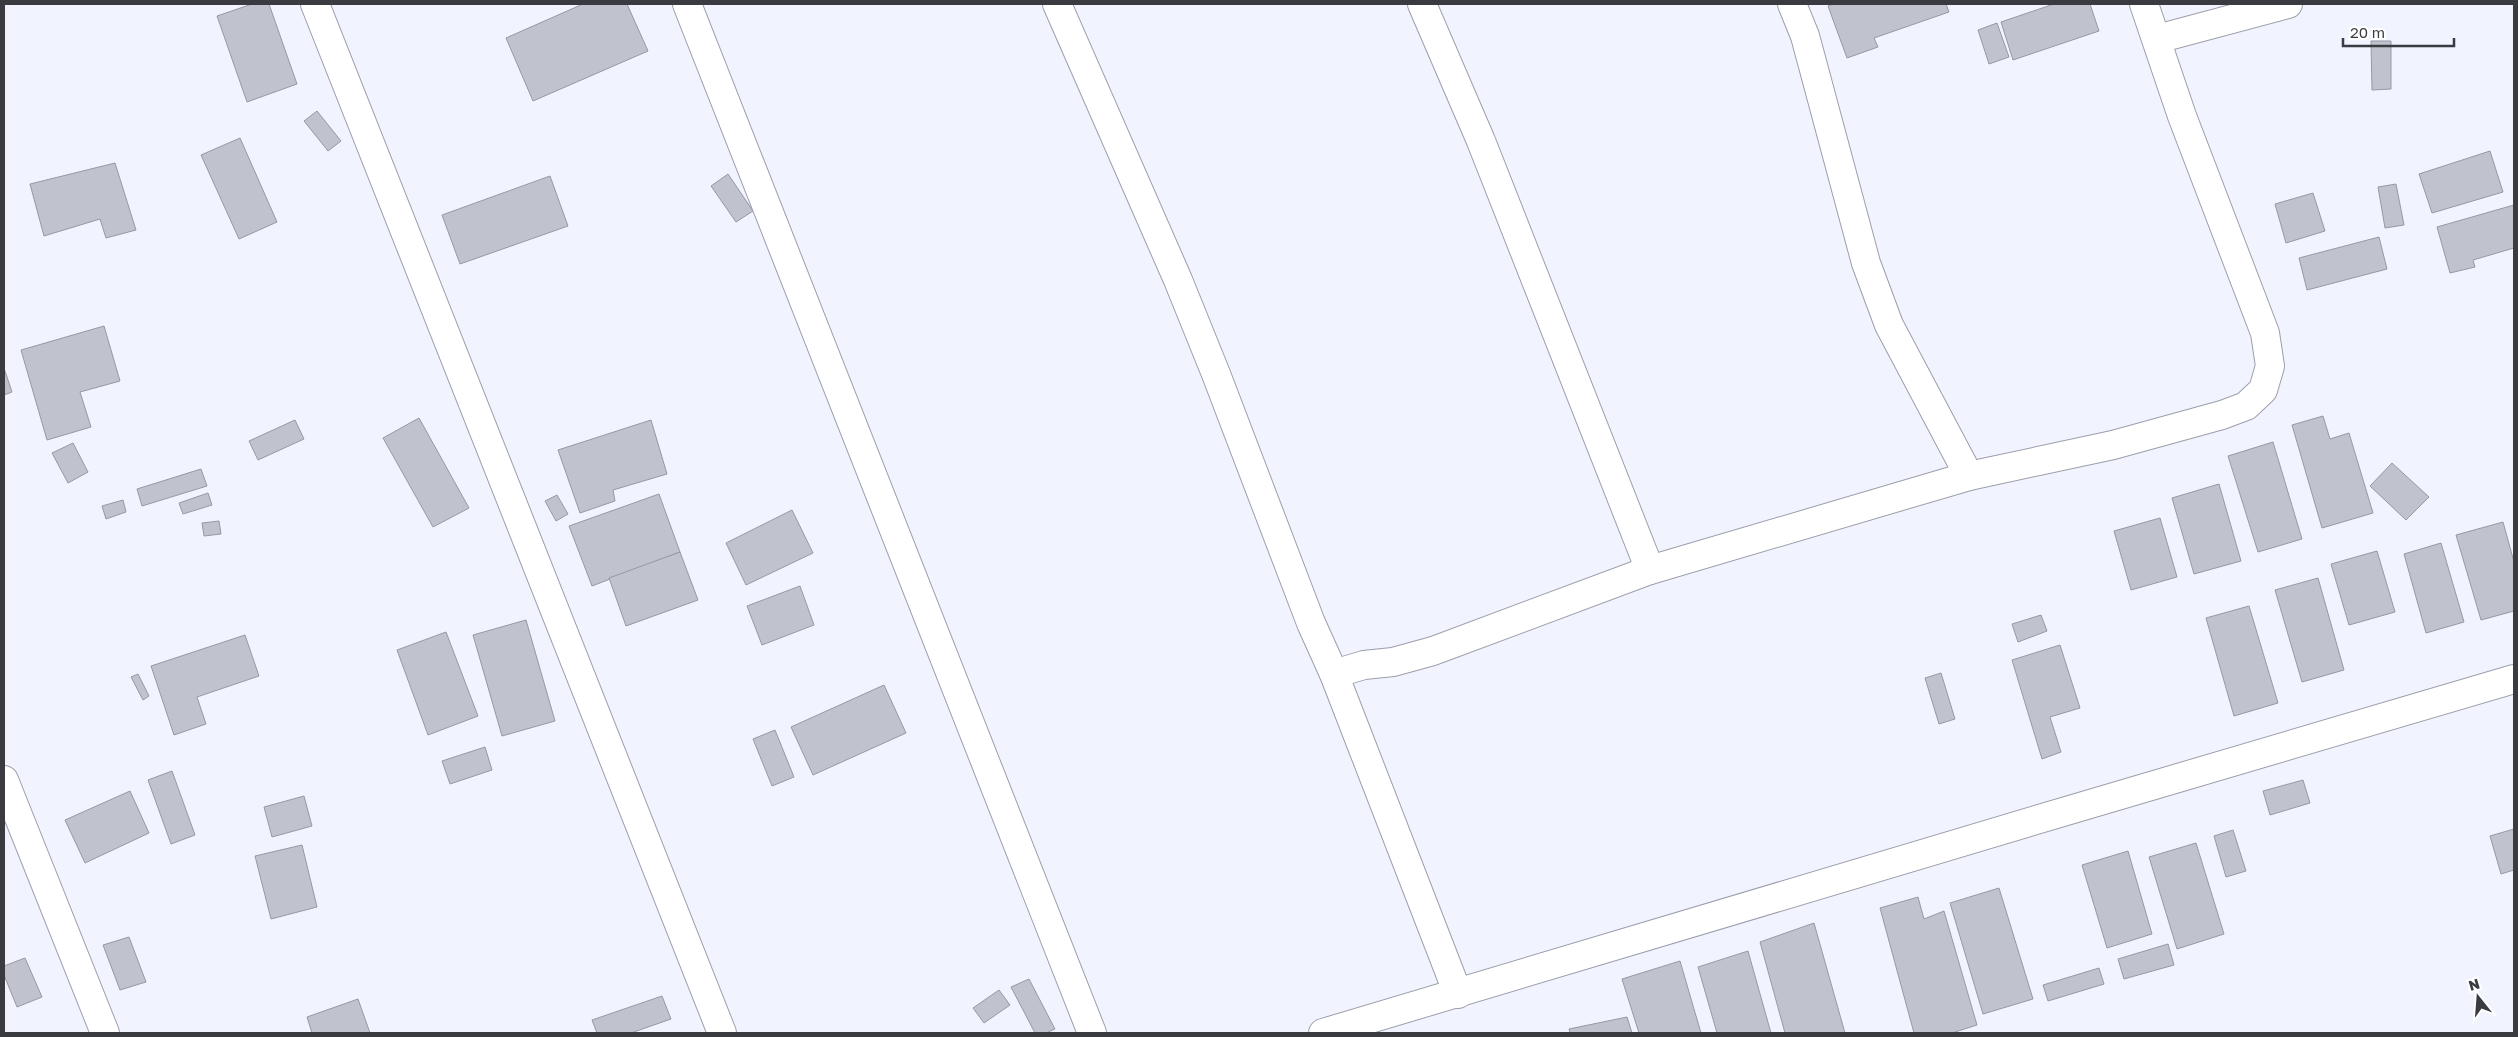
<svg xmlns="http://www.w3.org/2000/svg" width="2518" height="1037" viewBox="0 0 2518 1037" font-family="'Golos Text',sans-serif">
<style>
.building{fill:#c0c3ce;stroke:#9699a4}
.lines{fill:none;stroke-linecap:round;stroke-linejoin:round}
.minor-casing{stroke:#9c9faa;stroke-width:30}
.minor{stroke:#fff;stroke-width:28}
</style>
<rect width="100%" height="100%" fill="#f1f4ff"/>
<g class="building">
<polygon points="252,4 269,4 297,84 247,102 217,16"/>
<polygon points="583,4 627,4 648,51 533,101 506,38"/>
<polygon points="1833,4 1946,4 1949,12 1874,38 1878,47 1847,58 1828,6"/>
<polygon points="2054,4 2090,4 2099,31 2013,60 2001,22"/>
<polygon points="1997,23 2009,57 1989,64 1978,30"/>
<polygon points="2371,41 2391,41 2391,89 2372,90"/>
<polygon points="317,111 341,141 328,151 304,121"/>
<polygon points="240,138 277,222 239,239 201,155"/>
<polygon points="2490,151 2503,192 2432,213 2419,174"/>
<polygon points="115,163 136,230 106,238 100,219 44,236 30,184"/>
<polygon points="728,174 753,211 736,222 711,186"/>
<polygon points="550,176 568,226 460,264 442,215"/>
<polygon points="2396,184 2404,225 2385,228 2378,187"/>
<polygon points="2313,193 2325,231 2286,243 2275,204"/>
<polygon points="2514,205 2514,248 2473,260 2475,267 2450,273 2437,227"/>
<polygon points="2379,237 2387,269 2307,290 2299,258"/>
<polygon points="104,326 120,381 80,392 91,427 47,440 21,350"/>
<polygon points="4,368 12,392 4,395"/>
<polygon points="2323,416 2330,439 2349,433 2373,513 2322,528 2292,425"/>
<polygon points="419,418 469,508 433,527 383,438"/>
<polygon points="295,420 304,439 258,460 249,441"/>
<polygon points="651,420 667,474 613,490 615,501 580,513 558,450"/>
<polygon points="2273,442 2302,539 2258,552 2228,456"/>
<polygon points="73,443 88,472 68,483 52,453"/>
<polygon points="2392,463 2429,497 2406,520 2370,486"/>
<polygon points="201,469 207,486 142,506 137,489"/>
<polygon points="2219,484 2241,561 2194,574 2172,498"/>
<polygon points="208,493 212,505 183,514 179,503"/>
<polygon points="659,494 680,552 592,586 569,526"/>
<polygon points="557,495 568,514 556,521 545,501"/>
<polygon points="123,500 126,512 106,519 102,506"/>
<polygon points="792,510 813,553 746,585 726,543"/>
<polygon points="2160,518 2177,577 2131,590 2114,531"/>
<polygon points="219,521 221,534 204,536 202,523"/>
<polygon points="2503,522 2514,562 2514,611 2481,620 2456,535"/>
<polygon points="2441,543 2464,622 2426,633 2404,554"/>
<polygon points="2377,551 2395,612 2349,625 2331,564"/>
<polygon points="680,552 698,600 626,626 609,578"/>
<polygon points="2318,578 2344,670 2302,682 2275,590"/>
<polygon points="800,586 814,625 762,645 747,606"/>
<polygon points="2249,606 2278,703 2234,716 2206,618"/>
<polygon points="2041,615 2047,631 2018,642 2012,624"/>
<polygon points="526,620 555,721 502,736 473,635"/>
<polygon points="446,632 478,716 428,735 397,650"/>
<polygon points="245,635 259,676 197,697 206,724 174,735 151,666"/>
<polygon points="2060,645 2080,708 2050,717 2061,752 2042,759 2012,660"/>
<polygon points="1941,673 1955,719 1939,724 1925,678"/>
<polygon points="138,674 149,696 143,700 131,677"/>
<polygon points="884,685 906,733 813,775 791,727"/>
<polygon points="775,730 794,777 772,786 753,739"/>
<polygon points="485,747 492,770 450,784 442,761"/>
<polygon points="172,771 195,835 171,844 148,780"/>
<polygon points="2303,780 2310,803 2270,815 2263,791"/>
<polygon points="130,791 149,833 85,863 65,820"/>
<polygon points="304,796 312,826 272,837 264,807"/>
<polygon points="2514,829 2514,870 2501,874 2490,836"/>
<polygon points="2233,830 2246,871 2226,877 2214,836"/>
<polygon points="2196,843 2224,934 2177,949 2149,857"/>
<polygon points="302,845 317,907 271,919 255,856"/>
<polygon points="2128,851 2152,934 2107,948 2082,865"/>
<polygon points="1999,888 2033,999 1983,1014 1950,903"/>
<polygon points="1918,897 1924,919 1944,911 1977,1025 1952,1033 1914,1033 1880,908"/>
<polygon points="1814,923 1845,1033 1785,1033 1760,942"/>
<polygon points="129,937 146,982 120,990 103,945"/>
<polygon points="2168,944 2174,965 2124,979 2118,959"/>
<polygon points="1748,951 1771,1033 1717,1033 1698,967"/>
<polygon points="25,958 42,997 17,1007 4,975 4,966"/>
<polygon points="1680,961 1701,1033 1639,1033 1622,979"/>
<polygon points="2099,968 2104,984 2048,1001 2043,985"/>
<polygon points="1029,979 1055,1029 1046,1033 1035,1033 1011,987"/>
<polygon points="999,990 1010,1005 984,1023 973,1008"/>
<polygon points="662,996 671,1019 631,1033 597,1033 592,1020"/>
<polygon points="358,999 370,1033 312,1033 307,1017"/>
<polygon points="1627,1017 1632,1033 1570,1033 1569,1029"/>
</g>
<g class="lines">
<defs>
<g id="minor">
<polyline points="315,4 722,1033"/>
<polyline points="687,4 1092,1033"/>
<polyline points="1057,4 1178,280 1216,374 1311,623 1334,674 1364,665 1393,662 1433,651 1650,570 1969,476 2113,445 2222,415 2246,406 2263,390 2270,366 2265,333 2182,116 2144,4"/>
<polyline points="1422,4 1481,141 1650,570"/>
<polyline points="1792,4 1805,36 1866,263 1889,325 1969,476"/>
<polyline points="2157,39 2288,4"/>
<polyline points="1334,674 1458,994"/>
<polyline points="4,780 105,1033"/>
<path d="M 1323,1033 C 1721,916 2116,794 2514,679"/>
</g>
</defs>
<use href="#minor" class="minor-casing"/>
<use href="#minor" class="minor"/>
</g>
<rect width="2518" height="1037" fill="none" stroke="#3a3b40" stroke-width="10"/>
<g transform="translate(2478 997) rotate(343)" stroke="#ffffff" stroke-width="4" paint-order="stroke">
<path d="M0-4L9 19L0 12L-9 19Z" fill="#3a3b40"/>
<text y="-8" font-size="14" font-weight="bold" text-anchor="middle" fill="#3a3b40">N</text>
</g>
<path d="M2343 38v8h111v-8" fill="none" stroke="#3a3b40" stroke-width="2.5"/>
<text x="2350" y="38" font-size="15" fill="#3a3b40" stroke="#ffffff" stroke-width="4" paint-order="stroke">20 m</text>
</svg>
